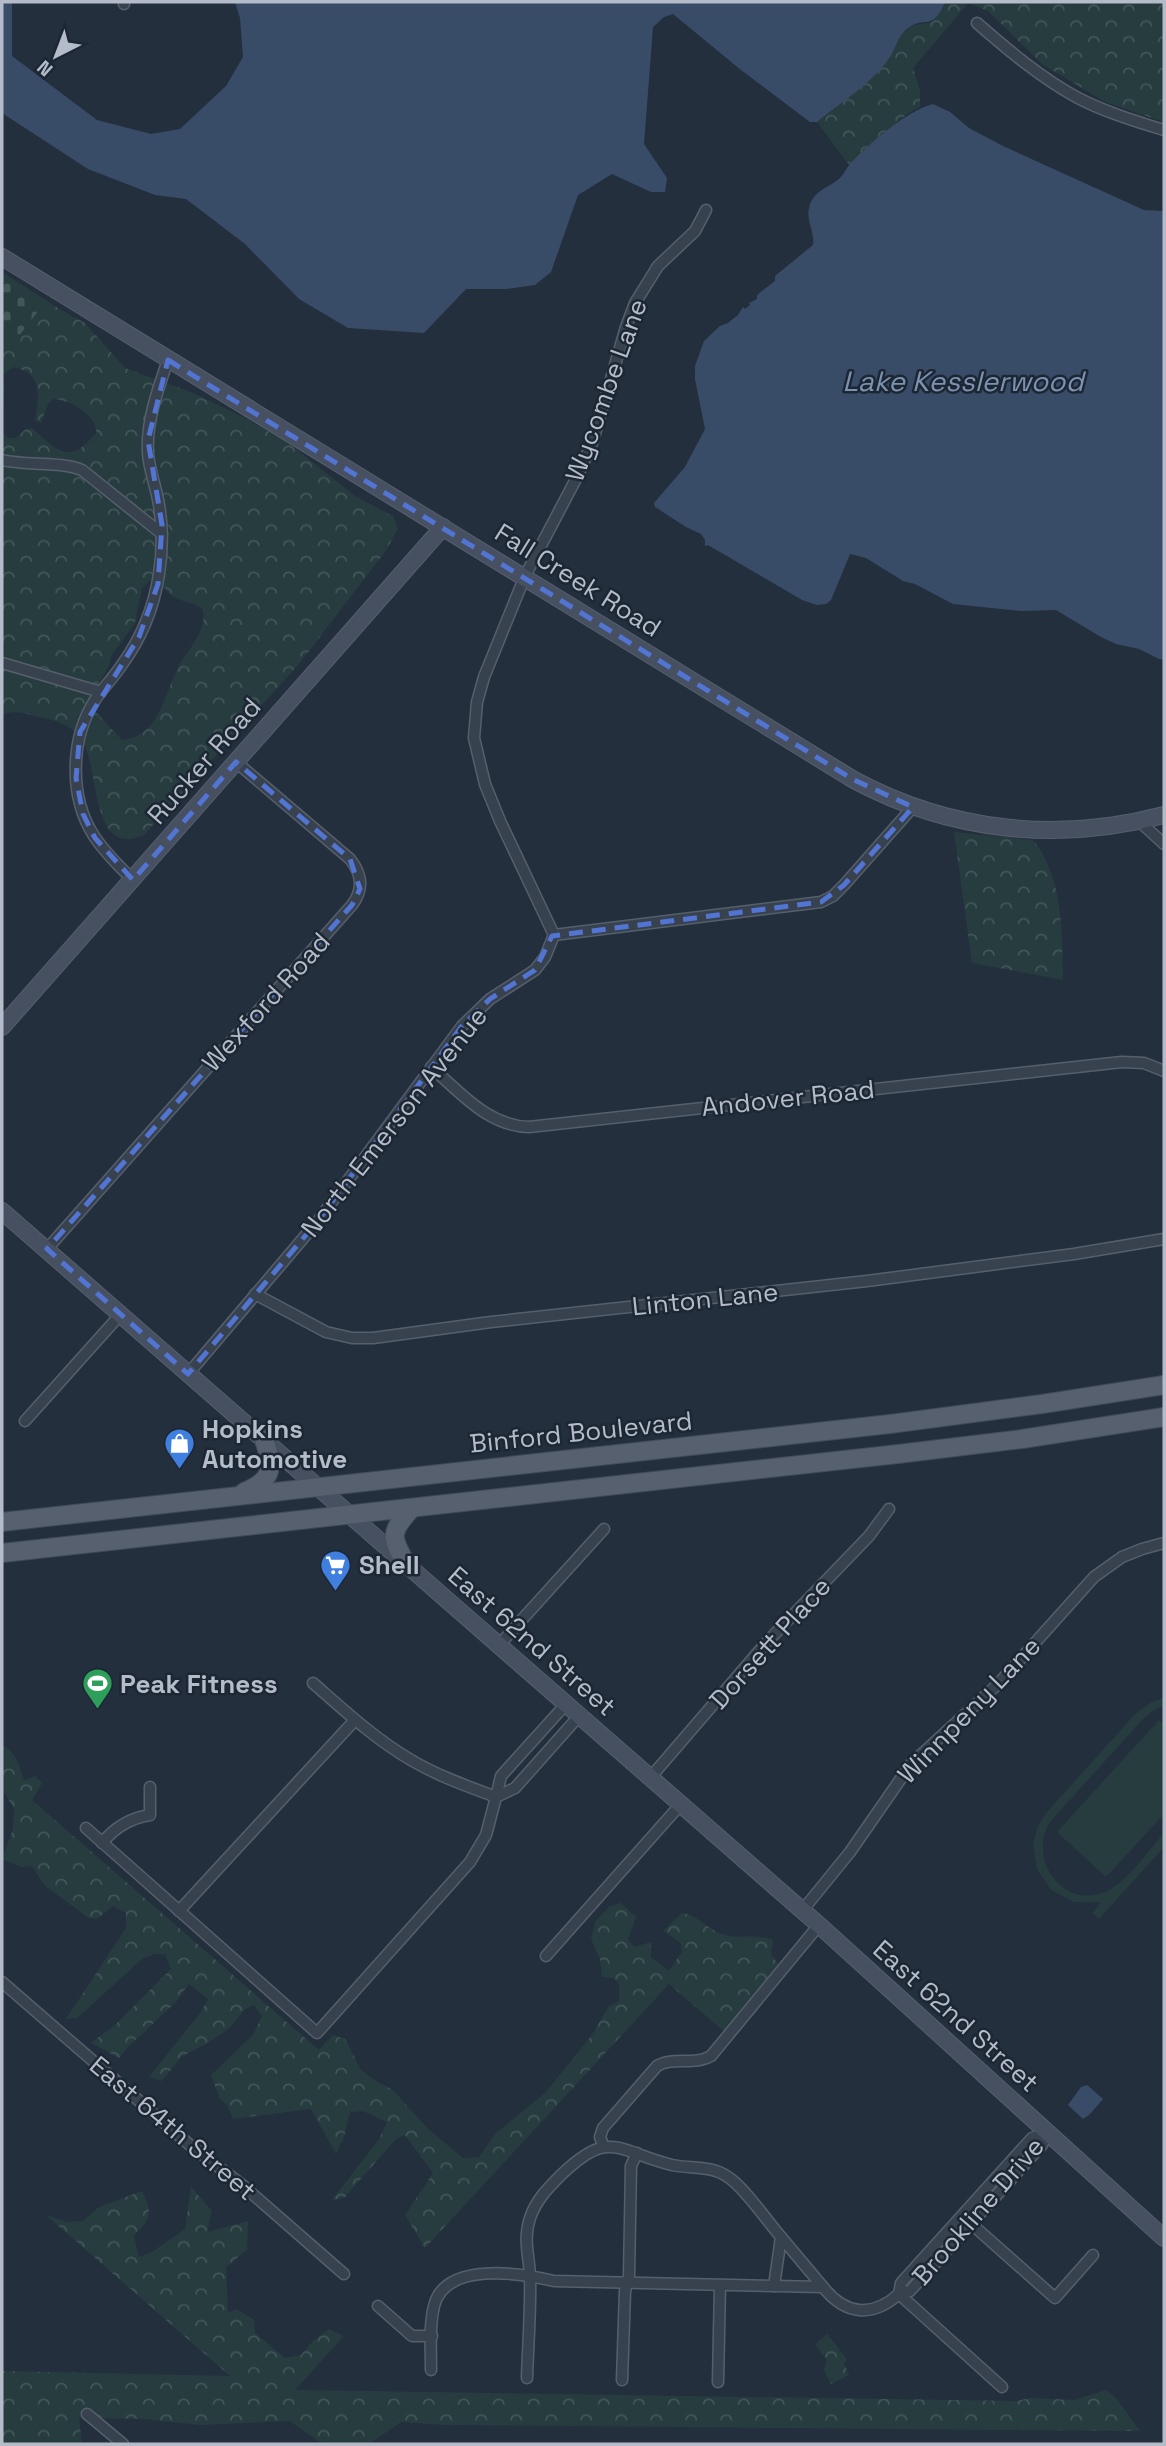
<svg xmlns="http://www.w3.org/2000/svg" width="1166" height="2446" viewBox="0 0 1166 2446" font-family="'Space Grotesk',sans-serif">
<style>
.forest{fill:url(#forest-crowns);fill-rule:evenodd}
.cemetery{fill:url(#cemetery-stones)}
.pitch{fill:#263c3f}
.water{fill:#394c67}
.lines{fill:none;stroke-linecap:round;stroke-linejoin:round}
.street-casing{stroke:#565f6c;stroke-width:13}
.secondary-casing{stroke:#565f6c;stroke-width:18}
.primary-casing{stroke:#414a57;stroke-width:20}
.street{stroke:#38414e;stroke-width:10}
.secondary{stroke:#465061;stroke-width:16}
.primary{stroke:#56606e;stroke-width:18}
.marked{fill:none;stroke:#5274d3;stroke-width:5;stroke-dasharray:14 9;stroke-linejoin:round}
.labels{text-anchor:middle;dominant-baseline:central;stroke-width:5;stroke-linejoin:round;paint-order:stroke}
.street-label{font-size:26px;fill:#b4bcc9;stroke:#1d2633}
.poi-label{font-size:26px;font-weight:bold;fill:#b4bcc9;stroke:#1d2633;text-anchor:start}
.water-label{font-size:28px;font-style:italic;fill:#7c92b1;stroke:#1d2633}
</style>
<defs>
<pattern id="forest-crowns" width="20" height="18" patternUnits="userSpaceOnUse" patternTransform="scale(1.75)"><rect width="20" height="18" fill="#263c3f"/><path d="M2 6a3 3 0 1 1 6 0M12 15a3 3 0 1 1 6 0" fill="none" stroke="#435659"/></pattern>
<pattern id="cemetery-stones" width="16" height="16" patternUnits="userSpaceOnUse" patternTransform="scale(1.75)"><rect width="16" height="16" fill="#263c3f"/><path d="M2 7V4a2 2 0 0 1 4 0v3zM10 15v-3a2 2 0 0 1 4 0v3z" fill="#435659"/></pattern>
</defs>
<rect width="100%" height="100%" fill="#242f3e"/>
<g class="forest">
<polygon points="945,2 1164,2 1164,122 1105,102 1042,64 988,11 968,3 913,68 920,91 920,107 907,114 849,165 817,122 865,84 889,59 898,39 911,26 932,22"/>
<path d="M 2,272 L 58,308 L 85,323 L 125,368 L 193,393 L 245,418 L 291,445 L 355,496 L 393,516 L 398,529 L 385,552 L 299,664 L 144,835 C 89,860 100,764 81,738 C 70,724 55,720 38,717 C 25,713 14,709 2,715 L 2,522 L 4,516 L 2,509 L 2,432 L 9,438 L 16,438 L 26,429 L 32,428 C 44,438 61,459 78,450 C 84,446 91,439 96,434 C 99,416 69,399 53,399 L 48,404 L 41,423 L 35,420 C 39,397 44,374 14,367 L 3,374 L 4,403 L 2,409 ZM 152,579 L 159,580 C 174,604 180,597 202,608 C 209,629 188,649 179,666 C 164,693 160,737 122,740 L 93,709 L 93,692 L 108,668 L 112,655 L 135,623 L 142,588 Z"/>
<path d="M 954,832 L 1033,840 C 1064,878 1062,934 1063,980 L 972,963 Z"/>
<path d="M 2,1745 C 17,1752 19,1766 24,1780 L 35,1776 L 42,1783 L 32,1800 L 319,2050 L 333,2035 L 345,2039 L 361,2070 L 379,2083 L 392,2089 L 427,2128 L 463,2158 L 479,2157 L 496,2133 L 545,2093 L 592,2035 L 609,2006 L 619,2001 L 619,1985 L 614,1978 L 602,1977 L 600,1959 L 591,1939 L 595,1922 L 610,1906 L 621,1903 L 636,1917 L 628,1939 L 634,1947 L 651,1942 L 651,1957 L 669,1971 L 682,1952 L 680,1942 L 663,1931 L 682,1913 C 698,1915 707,1929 722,1934 C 738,1940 757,1933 773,1940 L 771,1954 L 785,1974 L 733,2039 L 669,1984 L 425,2248 L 405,2215 L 433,2173 L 405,2135 L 396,2139 L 344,2198 L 332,2200 L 379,2139 L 387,2122 L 363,2111 L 350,2112 L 344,2137 L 336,2154 L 311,2109 L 233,2119 L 228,2106 L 220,2099 L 211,2075 L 253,2035 L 262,2016 L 254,2005 L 244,2010 L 230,2028 L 206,2044 L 181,2057 L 162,2081 L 149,2077 L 201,2012 L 208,1999 L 189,1984 L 176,2002 L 128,2047 L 119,2058 L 91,2043 L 115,2025 L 171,1969 L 165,1954 L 154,1954 L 142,1959 L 77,2018 L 66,2019 L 126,1928 L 126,1913 L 113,1906 L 97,1919 L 89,1918 L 45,1886 L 32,1866 L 21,1867 L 2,1859 L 13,1829 L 14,1809 L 2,1789 Z"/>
<path d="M 191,2187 L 212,2211 L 207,2232 L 248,2221 L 247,2250 L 226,2267 L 228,2313 L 237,2309 L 254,2320 L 255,2333 L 285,2358 L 301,2355 L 312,2342 L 329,2329 L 344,2336 L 295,2390 L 1016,2401 L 1031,2398 L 1074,2400 L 1106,2390 L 1116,2398 L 1140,2431 L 447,2425 L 401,2422 L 369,2444 L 325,2444 L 318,2441 L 290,2421 L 201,2425 L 144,2419 L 79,2418 L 82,2444 L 2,2444 L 2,2371 L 230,2376 L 46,2215 L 67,2222 L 83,2221 L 99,2207 L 142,2191 C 153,2214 151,2218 134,2236 L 139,2257 L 152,2252 L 185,2229 Z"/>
<polygon points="827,2334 847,2359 844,2363 849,2375 831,2384 824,2370 827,2360 815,2345"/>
</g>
<polygon class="cemetery" points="2,277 43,305 18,337 2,327"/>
<g class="pitch">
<path d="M 1164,1697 L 1164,1706 L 1154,1710 L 1143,1719 L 1049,1823 C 1028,1861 1064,1911 1107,1891 C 1128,1881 1149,1850 1164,1833 L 1164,1847 L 1099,1919 L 1093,1913 L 1101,1902 L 1074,1902 L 1051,1890 L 1037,1869 L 1033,1843 L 1038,1826 L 1047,1812 L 1136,1713 L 1150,1703 Z"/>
<polygon points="1159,1720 1164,1725 1164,1814 1106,1877 1057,1832"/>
</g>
<g class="water">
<path d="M 2,2 L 12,2 L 12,56 L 97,120 L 151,134 L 180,129 L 226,86 L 243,57 L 240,18 L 235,2 L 945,2 C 931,35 923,12 904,32 C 896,40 895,51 888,60 C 869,86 841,102 817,122 L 810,122 L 741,70 L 673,14 L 664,17 L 653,27 L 644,144 L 667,178 L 665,192 L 651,192 L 612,174 L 578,195 L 551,272 L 535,285 L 507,289 L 466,289 L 424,333 L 348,328 L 299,299 L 245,244 L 186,199 L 155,195 L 88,169 L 2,113 Z"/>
<path d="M 933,104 L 950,112 L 969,128 L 1003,146 L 1144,210 L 1164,211 L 1164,660 L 1159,659 L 1139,649 L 1116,644 L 1101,637 L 1056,610 L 1021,611 L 953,604 L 915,584 L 903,581 L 866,558 L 850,554 L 831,600 L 826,604 L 817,605 L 802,600 L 708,545 L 705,546 L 705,540 L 701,534 L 686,527 L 655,507 L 654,503 L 685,467 L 705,429 L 695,379 L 695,366 L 704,341 L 720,326 L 728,323 L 738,315 L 743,307 L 745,309 L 750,305 L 749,303 L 757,299 L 757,295 L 775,281 L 775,276 L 813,245 C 815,233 806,220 809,208 C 813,190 829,188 840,178 C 844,174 846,169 849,165 C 867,145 908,110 933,104 Z"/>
<polygon points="1087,2085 1103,2099 1090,2114 1083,2119 1068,2105 1081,2087"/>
</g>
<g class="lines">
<defs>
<g id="street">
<polyline points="124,2 124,4"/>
<path d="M 977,23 C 1008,50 1041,78 1078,98 C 1105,112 1135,121 1164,130"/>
<path d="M 2,460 C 27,466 61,461 82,470 L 162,534"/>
<polyline points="2,663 101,692"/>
<polyline points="1139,821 1164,844"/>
<path d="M 133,880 C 119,866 105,853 94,836 C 69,797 70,739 95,700 C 103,688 113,678 121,666 C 141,639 154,607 159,574 C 163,548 163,521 157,495 C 154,481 149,468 148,453 C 146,422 158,389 168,360"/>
<polyline points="554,935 500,821 485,784 474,738 477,702 484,677 525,576 577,477 593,441 626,327 635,303 658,266 695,231 706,210"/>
<path d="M 431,1067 C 461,1093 488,1126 529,1127 L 1122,1062 L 1144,1063 L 1164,1071"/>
<path d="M 47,1249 L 352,905 C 364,889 362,874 350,859 L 236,762"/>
<polyline points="255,1294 326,1332 352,1338 373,1338 491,1322 867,1281 1074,1254 1164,1239"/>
<polyline points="188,1374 317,1222 462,1026 490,999 535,970 545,957 554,935 821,902 833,896 844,885 913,807"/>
<polyline points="25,1421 120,1315"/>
<polyline points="499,1645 604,1529"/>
<polyline points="566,1704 501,1776 496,1797 515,1788 579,1716"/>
<polyline points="650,1778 766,1643 869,1536 889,1509"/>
<path d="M 86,1828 L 317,2033 L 470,1862 L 486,1835 L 496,1797 C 467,1786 438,1776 411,1760 C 375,1739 345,1711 313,1683"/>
<path d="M 102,1843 C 115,1827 130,1818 150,1815 L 150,1787"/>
<polyline points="179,1911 355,1720"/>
<polyline points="802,1911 850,1852 911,1764 998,1684 1094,1577 1122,1557 1142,1549 1164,1543"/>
<polyline points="546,1956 681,1804"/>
<polyline points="2,1982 191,2146 241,2184 344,2274"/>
<polygon points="1048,2132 1042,2145 910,2291 899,2294 901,2283 1032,2138"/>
<path d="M 604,2147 L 600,2137 L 603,2128 L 657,2066 C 673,2056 694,2066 711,2056 L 819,1925"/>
<polyline points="967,2220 1055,2298 1093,2255"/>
<polyline points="781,2237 823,2287"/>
<polyline points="378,2306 412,2336 432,2336"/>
<path d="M 431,2370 C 431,2350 429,2326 434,2306 C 445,2261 520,2273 554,2281 L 823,2287 C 845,2315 872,2318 899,2294 L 1002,2387"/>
<path d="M 527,2378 C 528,2344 531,2310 530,2276 C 529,2255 523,2239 530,2218 C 536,2200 548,2188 561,2175 C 610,2128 616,2151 672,2165 C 691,2169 711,2165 728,2177 C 745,2188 767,2221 781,2237 L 774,2286"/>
<polyline points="622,2380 625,2291 629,2276 631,2166 637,2153"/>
<polyline points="718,2382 720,2285"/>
<polyline points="87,2414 123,2444"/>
</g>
<g id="secondary">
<path d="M 2,257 L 854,780 C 951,832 1059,843 1164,815"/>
<polyline points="2,1027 443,527"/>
<polyline points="2,1211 819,1925 1164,2238"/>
</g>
<g id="primary">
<path d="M 244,1492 C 273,1480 274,1469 264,1440"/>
<polyline points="2,1522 890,1424 1042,1404 1164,1385"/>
<polyline points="2,1553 898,1454 1022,1439 1164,1417"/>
<path d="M 407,1565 C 390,1536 390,1532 412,1508"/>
</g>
</defs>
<use href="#street" class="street-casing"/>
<use href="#secondary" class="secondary-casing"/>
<use href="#primary" class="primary-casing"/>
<use href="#street" class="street"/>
<use href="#secondary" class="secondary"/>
<use href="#primary" class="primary"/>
</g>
<path class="marked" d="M 168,360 L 854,780 L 913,807 L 844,885 L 821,902 L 552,936 L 535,970 L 490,999 L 462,1026 L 317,1222 L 188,1374 L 47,1249 L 352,905 L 360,889 L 350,859 L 236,762 L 133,880 L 95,838 L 83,814 L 76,778 L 80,732 L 139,637 L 158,584 L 162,525 L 148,440 Z"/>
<defs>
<symbol id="shop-pin" viewBox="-11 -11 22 30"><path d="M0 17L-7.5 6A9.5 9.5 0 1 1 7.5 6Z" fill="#3f7fe0" stroke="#1d2633"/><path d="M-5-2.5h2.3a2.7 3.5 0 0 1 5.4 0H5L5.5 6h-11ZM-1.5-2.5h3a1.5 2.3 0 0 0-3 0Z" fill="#fff"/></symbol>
<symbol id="supermarket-pin" viewBox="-11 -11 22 30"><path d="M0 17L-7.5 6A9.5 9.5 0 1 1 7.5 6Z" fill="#3f7fe0" stroke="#1d2633"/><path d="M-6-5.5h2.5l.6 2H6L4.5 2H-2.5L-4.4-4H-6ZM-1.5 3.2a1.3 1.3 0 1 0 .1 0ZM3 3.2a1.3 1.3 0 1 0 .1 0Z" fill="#fff"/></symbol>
<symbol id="stadium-pin" viewBox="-11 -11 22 30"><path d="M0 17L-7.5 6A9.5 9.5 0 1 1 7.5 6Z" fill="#2e9e5b" stroke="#1d2633"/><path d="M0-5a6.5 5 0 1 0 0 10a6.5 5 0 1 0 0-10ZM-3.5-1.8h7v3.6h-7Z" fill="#fff"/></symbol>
</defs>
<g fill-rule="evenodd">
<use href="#shop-pin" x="162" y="1426" width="35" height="47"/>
<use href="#supermarket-pin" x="318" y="1548" width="35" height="47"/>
<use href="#stadium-pin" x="80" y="1666" width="35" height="47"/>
</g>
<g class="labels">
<g class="street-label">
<text transform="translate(606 390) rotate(-70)">Wycombe Lane</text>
<text transform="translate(578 580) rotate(32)">Fall Creek Road</text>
<text transform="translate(204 761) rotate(-49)">Rucker Road</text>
<text transform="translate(266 1002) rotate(-48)">Wexford Road</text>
<text transform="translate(788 1098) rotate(-6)">Andover Road</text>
<text transform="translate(394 1122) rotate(-52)">North Emerson Avenue</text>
<text transform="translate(705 1299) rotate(-6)">Linton Lane</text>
<text transform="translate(581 1432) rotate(-6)">Binford Boulevard</text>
<text transform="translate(532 1641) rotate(41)">East 62nd Street</text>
<text transform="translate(770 1643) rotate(-48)">Dorsett Place</text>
<text transform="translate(969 1710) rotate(-46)">Winnpeny Lane</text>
<text transform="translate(956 2016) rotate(42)">East 62nd Street</text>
<text transform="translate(173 2128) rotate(40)">East 64th Street</text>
<text transform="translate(978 2211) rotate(-49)">Brookline Drive</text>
</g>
<g class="poi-label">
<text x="202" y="1429">Hopkins<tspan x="202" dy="30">Automotive</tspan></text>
<text x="359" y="1565">Shell</text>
<text x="120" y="1684">Peak Fitness</text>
</g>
<g class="water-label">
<text x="963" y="381">Lake Kesslerwood</text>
</g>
</g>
<rect width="1166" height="2446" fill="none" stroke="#b4bcc9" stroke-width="7"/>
<g transform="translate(56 56) rotate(222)" stroke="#1d2633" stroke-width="5" paint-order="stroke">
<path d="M0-5L12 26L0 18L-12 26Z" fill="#b4bcc9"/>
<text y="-10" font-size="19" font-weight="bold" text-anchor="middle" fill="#b4bcc9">N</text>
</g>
</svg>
